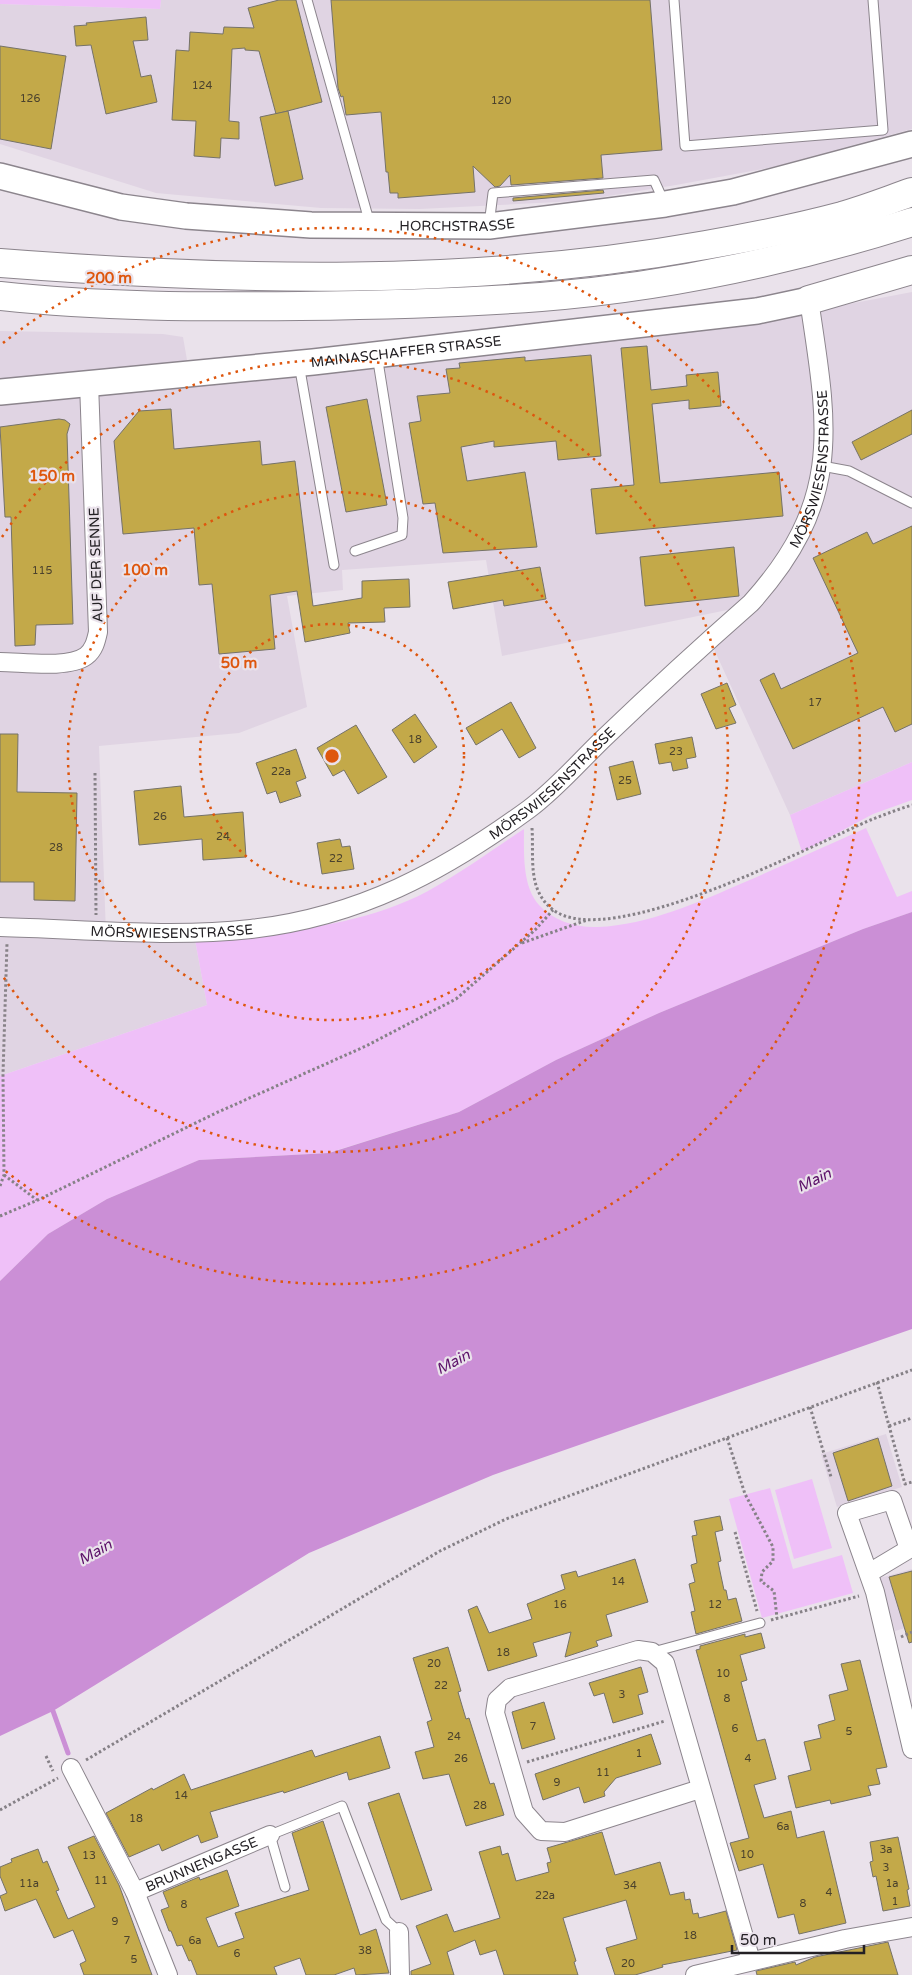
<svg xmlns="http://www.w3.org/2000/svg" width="912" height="1975" viewBox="0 0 912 1975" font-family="'Varela Round',sans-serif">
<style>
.built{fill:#e0d4e3}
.green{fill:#efc0f8}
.water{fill:#cb8fd6}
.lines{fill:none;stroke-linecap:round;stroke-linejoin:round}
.stream{stroke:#cb8fd6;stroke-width:5}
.building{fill:#c3a949;stroke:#757269}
.lane-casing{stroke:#8c858d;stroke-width:11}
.street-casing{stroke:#8c858d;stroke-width:20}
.secondary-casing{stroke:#8c858d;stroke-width:28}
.primary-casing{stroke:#8c858d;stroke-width:30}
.highway-casing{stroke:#8c858d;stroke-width:30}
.path{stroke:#868187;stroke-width:3;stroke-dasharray:2.5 2.5;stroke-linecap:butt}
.lane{stroke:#fff;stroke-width:9}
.street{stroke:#fff;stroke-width:18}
.secondary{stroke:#fff;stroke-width:25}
.primary{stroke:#fff;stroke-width:28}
.highway{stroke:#fff;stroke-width:28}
.ring{fill:none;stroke:#de560d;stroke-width:2.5;stroke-dasharray:2.5 5}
.labels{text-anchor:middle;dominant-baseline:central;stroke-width:4.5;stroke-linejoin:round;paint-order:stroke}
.number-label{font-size:11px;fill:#4b422d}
.street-label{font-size:14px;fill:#232024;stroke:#eae2eb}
.water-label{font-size:15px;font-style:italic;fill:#5b1068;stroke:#eae2eb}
.centre{fill:#de560d;stroke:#eae2eb;stroke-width:2.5}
.ring-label{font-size:15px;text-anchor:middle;font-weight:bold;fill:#de560d;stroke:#eae2eb;stroke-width:4.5;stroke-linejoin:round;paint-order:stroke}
</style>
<rect width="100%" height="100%" fill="#eae2eb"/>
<g class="built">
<polygon points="161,0 912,0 912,129 773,167 676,185 577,201 420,209 321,208 156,193 0,144 0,4 160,9"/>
<polygon points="912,292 912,762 790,815 713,647 747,606 502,656 486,560 342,570 343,590 287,596 307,707 239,733 99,746 106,933 195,940 207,1005 0,1076 0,331 163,334 183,337 191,383 770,319"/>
<polygon points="886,1434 902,1487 837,1507 821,1454"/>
<polygon points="912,1569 912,1626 895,1631 880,1578"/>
</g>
<g class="green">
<polygon points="0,0 161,0 160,9 0,4"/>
<polygon points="912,762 912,800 873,814 802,852 790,815"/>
<path d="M 866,828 L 897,897 L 912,891 L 912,912 L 863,929 L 659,1013 L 556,1060 L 459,1112 L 328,1153 L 199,1160 L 107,1199 L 48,1234 L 0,1281 L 0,1076 L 207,1005 L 195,940 C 274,932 357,929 428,891 C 461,873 492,850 524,829 C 524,853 522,886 539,905 C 553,921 577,928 598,927 C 648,925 699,902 745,882 C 786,864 826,846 866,828 Z"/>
<polygon points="812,1479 832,1548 794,1559 775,1490"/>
<polygon points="770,1488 793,1569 842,1555 853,1593 762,1618 729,1499"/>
</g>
<polygon class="water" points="912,912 912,1329 493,1475 309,1553 53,1711 0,1736 0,1281 48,1234 107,1199 199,1160 329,1153 459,1112 556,1060 659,1013 863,929"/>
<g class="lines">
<polyline class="stream" points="53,1711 68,1753"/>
</g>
<g class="building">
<polygon points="279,0 296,0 322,102 276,114 259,51 245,50 245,48 232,49 229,121 239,122 239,139 221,138 220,158 194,156 196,121 172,120 176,50 189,51 190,32 223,34 224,27 254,28 248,8"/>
<polygon points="331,0 650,0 662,150 601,155 603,178 511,185 510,175 500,186 495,187 473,166 475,192 398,198 398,193 390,193 388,172 386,172 381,112 346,115 343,96 341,97 338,88"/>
<polygon points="146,17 148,40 133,41 141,77 151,75 157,102 106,114 91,45 76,46 74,26 87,25 86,23"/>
<polygon points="0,46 66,56 51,149 0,139"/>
<polygon points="288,111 303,179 275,186 260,117"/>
<polygon points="603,190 604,193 513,201 513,198"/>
<polygon points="647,346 651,390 687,386 686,375 718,372 721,406 689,409 689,400 652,404 660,483 779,472 783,516 596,534 591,489 634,485 621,348"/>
<polygon points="591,355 601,456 558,460 556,441 494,447 494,441 461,447 467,481 525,472 537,547 443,553 435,503 423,504 409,423 421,421 417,396 450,393 446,369 460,368 459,363 525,357 525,361"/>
<polygon points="367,399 387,505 346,512 326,407"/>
<polygon points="171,409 174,449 260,441 262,465 295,461 313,606 362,598 362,581 409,579 410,607 384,608 385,622 348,623 350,633 305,642 297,591 270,595 275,649 219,654 212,584 199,585 194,528 123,534 114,441 139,411"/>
<polygon points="912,410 912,434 861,460 852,442"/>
<polygon points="59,419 65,420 70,424 67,434 73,624 36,625 35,645 15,646 11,517 5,517 0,427"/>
<polygon points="912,526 912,724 895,732 883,707 793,749 760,680 774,673 781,689 858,653 813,558 867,532 873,544"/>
<polygon points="734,547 739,596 645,606 640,557"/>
<polygon points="540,567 546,599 504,606 503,600 453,609 448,582"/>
<polygon points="727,683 736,705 729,708 736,723 716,729 701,694"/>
<polygon points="511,702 536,748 519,758 502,729 476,745 466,728"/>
<polygon points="415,714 437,747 414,763 392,730"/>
<polygon points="356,725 387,777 358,794 344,770 333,776 317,748"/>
<polygon points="0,734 18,734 17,792 77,793 75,901 34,900 34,882 0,882"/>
<polygon points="692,737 696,757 686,759 688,768 673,771 671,762 659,764 655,744"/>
<polygon points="296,749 306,778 296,782 301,796 280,803 276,791 267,794 256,763"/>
<polygon points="633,761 641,794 617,800 609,767"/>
<polygon points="181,786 184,817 243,812 246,857 203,860 202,839 139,845 134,791"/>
<polygon points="340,839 342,847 350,846 354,869 322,874 317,843"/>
<polygon points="878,1438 892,1486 848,1501 833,1453"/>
<polygon points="720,1516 723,1530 715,1532 721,1561 718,1562 724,1590 726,1590 728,1600 736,1598 742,1621 696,1634 691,1612 695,1611 689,1584 695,1582 691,1565 697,1563 692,1536 697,1535 694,1521"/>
<polygon points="635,1559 648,1602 606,1615 612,1636 596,1641 598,1646 565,1657 571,1632 533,1643 537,1656 488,1671 468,1610 477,1606 489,1633 532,1619 527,1604 565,1589 561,1575 576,1571 578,1577"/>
<polygon points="912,1571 912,1642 909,1643 889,1577"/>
<polygon points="761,1633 765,1648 740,1655 747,1680 741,1682 757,1741 765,1739 776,1779 754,1785 764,1818 791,1811 797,1838 824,1831 846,1923 799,1934 794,1914 778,1918 763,1864 739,1871 730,1843 749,1838 696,1650 700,1649 700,1646 745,1634 745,1637"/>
<polygon points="448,1647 461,1691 458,1692 466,1719 469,1718 490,1784 494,1783 504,1815 466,1826 449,1774 423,1779 415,1752 434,1747 427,1722 432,1720 413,1658"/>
<polygon points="860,1660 887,1767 876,1769 880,1784 868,1786 871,1795 831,1804 830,1800 796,1808 788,1776 811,1770 804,1742 821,1738 818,1725 835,1720 829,1695 848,1690 841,1664"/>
<polygon points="641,1667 648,1692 638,1695 643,1714 613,1723 604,1693 594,1696 589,1683"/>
<polygon points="544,1702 555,1739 522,1749 512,1712"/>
<polygon points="651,1734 661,1764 616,1778 604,1792 605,1796 584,1803 579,1787 543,1800 535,1774"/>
<polygon points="380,1736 390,1768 349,1780 347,1772 284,1793 283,1791 210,1812 218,1837 201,1843 198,1835 162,1851 159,1844 129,1857 106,1813 152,1788 153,1790 184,1774 191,1790 312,1750 315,1757"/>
<polygon points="399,1793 432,1890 401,1900 368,1803"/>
<polygon points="323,1821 360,1935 376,1929 389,1973 356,1975 354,1968 334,1975 306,1975 300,1958 274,1967 277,1975 197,1975 191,1960 189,1961 182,1945 177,1946 171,1931 169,1931 161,1910 169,1907 163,1892 199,1877 200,1880 227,1870 239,1906 206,1918 218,1947 244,1938 235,1913 309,1890 292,1833"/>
<polygon points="602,1832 615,1875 660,1862 670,1895 684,1892 685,1900 690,1899 693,1914 698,1913 699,1918 726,1911 737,1950 662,1965 663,1967 635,1975 615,1975 606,1948 637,1939 626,1900 563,1918 576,1961 574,1962 578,1975 504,1975 496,1950 480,1955 475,1940 447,1952 454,1975 411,1975 411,1971 431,1964 416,1926 447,1914 454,1932 500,1918 479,1852 500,1846 502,1855 508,1853 516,1881 549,1872 547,1863 551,1862 547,1848"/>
<polygon points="94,1836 119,1885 152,1975 84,1975 80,1964 86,1961 73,1930 54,1938 36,1899 5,1911 0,1896 7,1893 0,1876 0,1867 12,1862 11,1859 38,1849 43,1863 47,1861 59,1890 56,1891 68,1919 95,1907 68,1847"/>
<polygon points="898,1837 909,1889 907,1890 910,1906 883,1911 876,1876 873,1877 870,1862 873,1861 870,1842"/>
<polygon points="888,1942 898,1975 757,1975 756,1971 795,1962 796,1965 815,1957"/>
</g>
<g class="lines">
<defs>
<g id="lane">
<polyline points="307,0 370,224"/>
<polyline points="674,0 685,146 883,130 873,0"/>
<polyline points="489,225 493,193 654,180 664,202"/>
<polyline points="299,364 334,565"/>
<polyline points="822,466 849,471 912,503"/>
<polyline points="355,551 402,535 403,518 377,355"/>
<polyline points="653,1652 760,1623"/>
<polyline points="285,1887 270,1835 342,1806 386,1920 399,1932"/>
</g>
<g id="street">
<path d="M 0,662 C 22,662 68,669 86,656 C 94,650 96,641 98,632 L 89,383"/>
<path id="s1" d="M 0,927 C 83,929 168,938 251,929 C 358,917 443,872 529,809 C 556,789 580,761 604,738 C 652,692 701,647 751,603 C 844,500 828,426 809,300"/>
<polyline points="869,1573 909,1549 892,1500 847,1513 875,1592 912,1749"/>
<polyline points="71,1768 135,1892 168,1975"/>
<polyline points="700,1789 565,1832 541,1831 524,1812 495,1713 497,1700 510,1688 638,1650 652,1652 665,1663 751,1961"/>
<path id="s2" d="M 135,1892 L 270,1835"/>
<polyline points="399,1932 400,1975"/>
<polyline points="695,1975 845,1939 912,1927"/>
</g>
<g id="secondary">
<path id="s3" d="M 0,176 L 121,207 L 186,216 L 311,225 L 489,226 L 665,204 L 733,192 L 912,144"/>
<path id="s4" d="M 0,392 L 313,362 L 757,311 L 809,300"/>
</g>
<polyline id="primary" points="809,300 912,270"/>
<g id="highway">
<path d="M 0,263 C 235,281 473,287 706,245 C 752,237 797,228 842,216 C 866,209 889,200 912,192"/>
<path d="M 0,296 C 99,307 201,307 300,306 C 381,305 461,303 541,297 C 667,287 792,260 912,222"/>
</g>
</defs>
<use href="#lane" class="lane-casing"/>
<use href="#street" class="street-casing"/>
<use href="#secondary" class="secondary-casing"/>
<use href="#primary" class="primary-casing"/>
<use href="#highway" class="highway-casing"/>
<g class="path">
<polyline points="95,773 96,915"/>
<path d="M 532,828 C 534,857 527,889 552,909 C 608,954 813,844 873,819 C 886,814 899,809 912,805"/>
<polyline points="522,943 587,920"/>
<polyline points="4,1175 37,1200"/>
<polyline points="0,1186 4,1175 3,1074 7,943"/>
<polyline points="0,1216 38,1200 216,1113 366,1046 456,999 535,930 553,910"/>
<polyline points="877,1382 905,1484 912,1482"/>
<polyline points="810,1407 831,1477"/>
<polyline points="889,1426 912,1418"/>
<polyline points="727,1438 745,1494 773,1547 773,1561 762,1572 761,1581 774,1591 777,1618"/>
<polyline points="735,1532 757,1611"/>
<polyline points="771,1620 859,1596"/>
<polyline points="901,1637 912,1632"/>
<polyline points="46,1756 53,1771"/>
<polyline points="86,1760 440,1551 506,1519 912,1370"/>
<polyline points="527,1762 665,1721"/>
<polyline points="0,1810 58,1778"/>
</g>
<use href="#lane" class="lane"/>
<use href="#street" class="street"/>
<use href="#secondary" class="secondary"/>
<use href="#primary" class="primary"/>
<use href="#highway" class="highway"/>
</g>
<g class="ring">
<circle cx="332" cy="756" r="132"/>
<circle cx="332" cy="756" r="264"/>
<path d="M2 537A396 396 0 1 1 2 975"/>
<path d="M3 343A528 528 0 1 1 3 1169"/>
</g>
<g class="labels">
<g class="number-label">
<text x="202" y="85">124</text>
<text x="30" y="98">126</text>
<text x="501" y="100">120</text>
<text x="42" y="570">115</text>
<text x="815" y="702">17</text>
<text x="415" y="739">18</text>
<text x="676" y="751">23</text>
<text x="281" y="771">22a</text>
<text x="625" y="780">25</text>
<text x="160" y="816">26</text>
<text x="223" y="836">24</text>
<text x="56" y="847">28</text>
<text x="336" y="858">22</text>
<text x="618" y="1581">14</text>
<text x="560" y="1604">16</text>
<text x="715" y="1604">12</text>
<text x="503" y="1652">18</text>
<text x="434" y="1663">20</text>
<text x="723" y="1673">10</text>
<text x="441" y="1685">22</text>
<text x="622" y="1694">3</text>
<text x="727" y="1698">8</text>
<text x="533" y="1726">7</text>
<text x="735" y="1728">6</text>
<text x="849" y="1731">5</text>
<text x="454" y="1736">24</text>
<text x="639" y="1753">1</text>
<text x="461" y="1758">26</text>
<text x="748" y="1758">4</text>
<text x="603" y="1772">11</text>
<text x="557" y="1782">9</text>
<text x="181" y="1795">14</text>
<text x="480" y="1805">28</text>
<text x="136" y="1818">18</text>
<text x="783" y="1826">6a</text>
<text x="886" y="1849">3a</text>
<text x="747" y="1854">10</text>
<text x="89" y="1855">13</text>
<text x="886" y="1867">3</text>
<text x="101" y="1880">11</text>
<text x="29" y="1883">11a</text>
<text x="892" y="1883">1a</text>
<text x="630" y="1885">34</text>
<text x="829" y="1892">4</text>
<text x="545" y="1895">22a</text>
<text x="895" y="1901">1</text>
<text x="803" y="1903">8</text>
<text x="184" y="1904">8</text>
<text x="115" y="1921">9</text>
<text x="690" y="1935">18</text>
<text x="127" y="1940">7</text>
<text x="195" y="1940">6a</text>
<text x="365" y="1950">38</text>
<text x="237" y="1953">6</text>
<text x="134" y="1959">5</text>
<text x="628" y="1963">20</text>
</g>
<g class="street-label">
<text stroke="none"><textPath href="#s3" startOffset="462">HORCHSTRASSE</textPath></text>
<text stroke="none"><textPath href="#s4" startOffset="408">MAINASCHAFFER STRASSE</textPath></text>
<text stroke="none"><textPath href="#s1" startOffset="1012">MÖRSWIESENSTRASSE</textPath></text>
<text transform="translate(96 565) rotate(-92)">AUF DER SENNE</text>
<text stroke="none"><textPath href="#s1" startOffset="592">MÖRSWIESENSTRASSE</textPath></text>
<text stroke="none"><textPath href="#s1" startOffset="172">MÖRSWIESENSTRASSE</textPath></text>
<text stroke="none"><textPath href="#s2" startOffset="72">BRUNNENGASSE</textPath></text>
</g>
<g class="water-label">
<text transform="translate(814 1180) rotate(-26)">Main</text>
<text transform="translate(453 1362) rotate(-28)">Main</text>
<text transform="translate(95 1552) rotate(-29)">Main</text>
</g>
</g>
<circle cx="332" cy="756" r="8" class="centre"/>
<g class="ring-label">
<text x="109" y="283">200 m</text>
<text x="52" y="481">150 m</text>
<text x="145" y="575">100 m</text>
<text x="239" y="668">50 m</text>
</g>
<path d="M732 1945v8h132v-8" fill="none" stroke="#232024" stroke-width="2.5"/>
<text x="740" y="1945" font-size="15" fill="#232024" stroke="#eae2eb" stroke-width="4" paint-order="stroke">50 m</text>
</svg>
